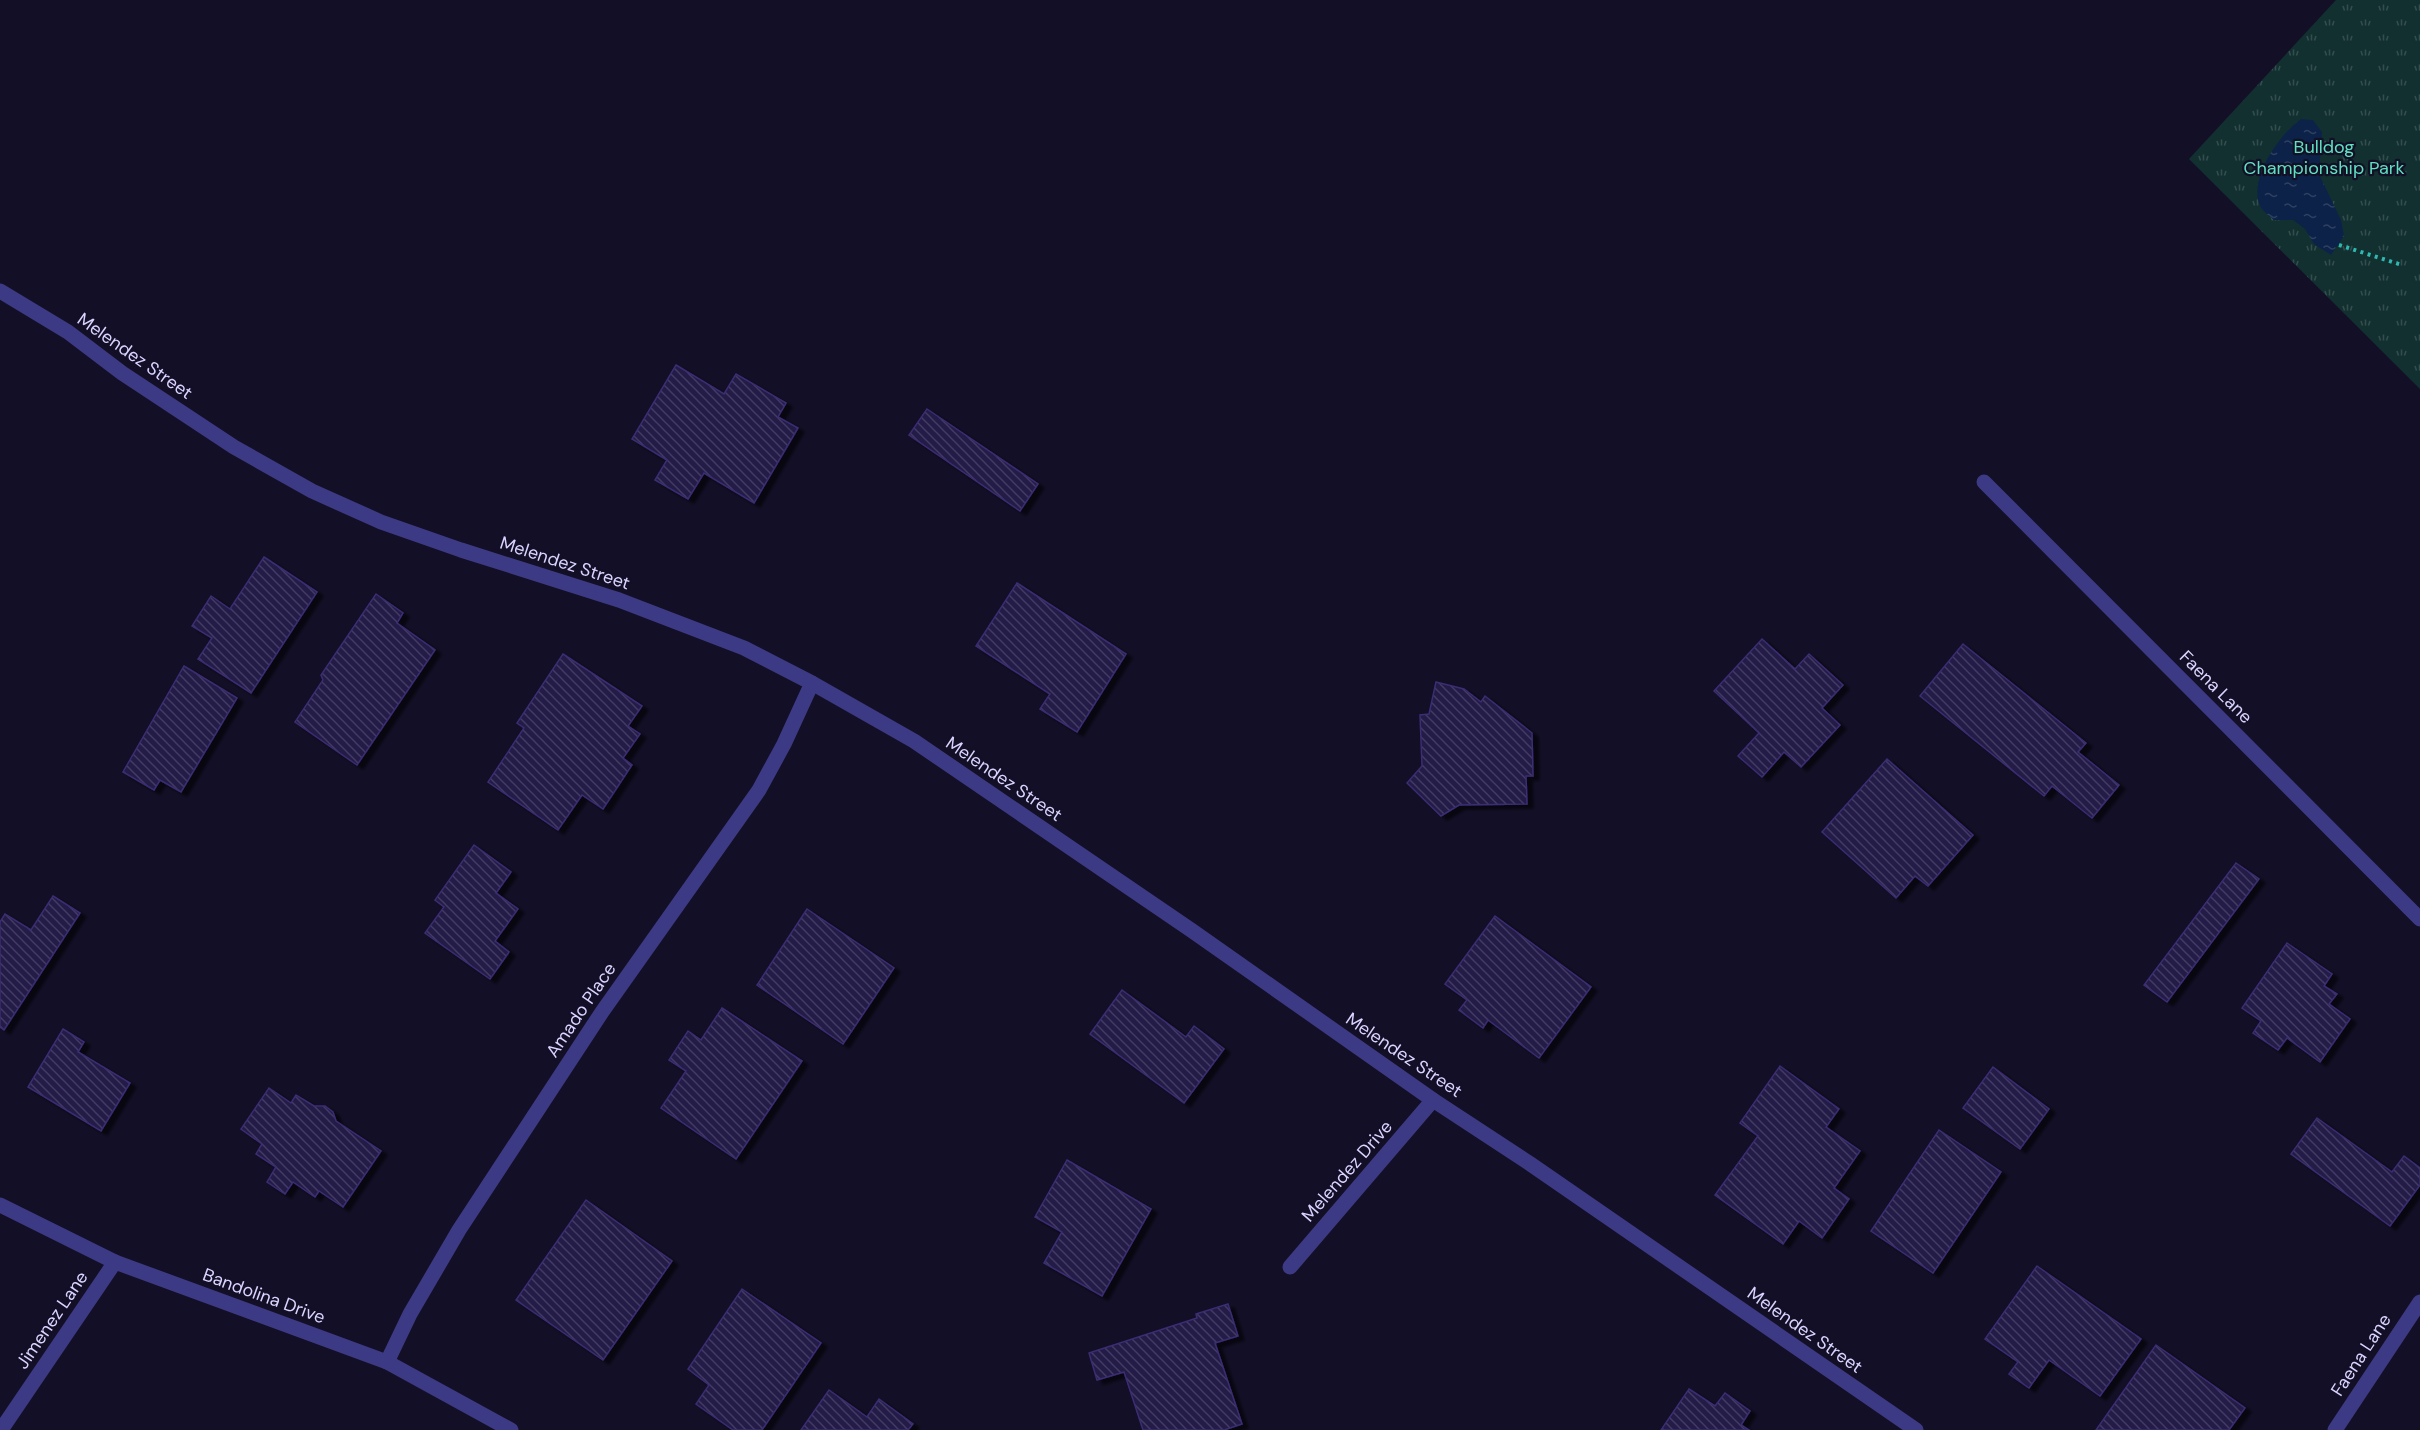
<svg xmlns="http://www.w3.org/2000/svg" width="2420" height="1430" viewBox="0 0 2420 1430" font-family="'DM Sans',sans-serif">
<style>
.park{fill:url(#park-tufts)}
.water{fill:url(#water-ripples)}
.building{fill:url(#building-back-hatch);stroke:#3b2d73;stroke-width:1.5;filter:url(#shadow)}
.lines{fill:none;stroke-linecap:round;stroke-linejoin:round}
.path{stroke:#2fb8b0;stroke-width:4;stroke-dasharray:3 4.5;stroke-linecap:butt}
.street{stroke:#3d3a85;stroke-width:15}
.labels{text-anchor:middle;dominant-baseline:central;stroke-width:4.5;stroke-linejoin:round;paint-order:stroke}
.park-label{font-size:18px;fill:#5fe0c0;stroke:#130f26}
.street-label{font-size:18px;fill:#d9d4ff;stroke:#130f26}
</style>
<defs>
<pattern id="park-tufts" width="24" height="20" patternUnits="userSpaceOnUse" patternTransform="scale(1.5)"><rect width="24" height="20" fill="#12302f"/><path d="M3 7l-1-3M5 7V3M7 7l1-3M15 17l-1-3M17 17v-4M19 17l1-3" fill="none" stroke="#344d4e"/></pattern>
<pattern id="water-ripples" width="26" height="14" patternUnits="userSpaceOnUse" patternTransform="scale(1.5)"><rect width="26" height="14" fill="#0c2248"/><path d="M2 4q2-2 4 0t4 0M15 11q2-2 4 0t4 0" fill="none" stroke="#2f4163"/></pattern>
<pattern id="building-back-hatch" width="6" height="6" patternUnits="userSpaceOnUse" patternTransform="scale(1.5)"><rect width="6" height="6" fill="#241b47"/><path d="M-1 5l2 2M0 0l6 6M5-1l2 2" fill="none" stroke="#433b63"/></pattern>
<filter id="shadow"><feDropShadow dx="6" dy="4" stdDeviation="1.5" flood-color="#0009"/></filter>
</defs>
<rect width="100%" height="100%" fill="#130f26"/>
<polygon class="park" points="2336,0 2420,0 2420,389 2189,159"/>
<path class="water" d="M 2301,119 L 2313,120 L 2322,132 L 2319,174 L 2341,220 L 2344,236 L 2331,255 L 2314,244 L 2305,229 L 2293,220 L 2274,220 C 2270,216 2262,211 2260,206 C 2248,178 2280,134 2301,119 Z"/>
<g class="building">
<polygon points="676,365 724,394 736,374 786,403 778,417 798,428 754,503 704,473 688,499 655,480 667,460 632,439"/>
<polygon points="927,409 1038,484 1020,511 909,435"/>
<polygon points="264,557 317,592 251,693 198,659 212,638 192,626 211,596 230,609"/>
<polygon points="1017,583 1126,654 1077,732 1040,709 1050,694 976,646"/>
<polygon points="376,594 403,613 397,623 435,650 357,765 295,722 323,680 321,675"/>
<polygon points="1762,639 1795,669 1809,654 1843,685 1822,708 1840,725 1801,767 1784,752 1762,777 1738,756 1759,733 1714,691"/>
<polygon points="1963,644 2086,743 2078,752 2119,785 2092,818 2052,786 2044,796 1920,696"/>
<polygon points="563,654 642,706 628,726 640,734 623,758 632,765 603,809 582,795 558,830 488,782 524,728 517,723"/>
<polygon points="184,666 237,698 181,792 160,780 154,790 123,772"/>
<polygon points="1436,682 1464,689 1481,702 1485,696 1532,733 1533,776 1526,776 1527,804 1459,805 1441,816 1407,783 1422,766 1420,715 1429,714"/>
<polygon points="1887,759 1973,835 1928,886 1915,876 1896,898 1822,832"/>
<polygon points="474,845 511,872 496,893 518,909 495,941 509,952 490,979 425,933 444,907 435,900"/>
<polygon points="2236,863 2259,879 2167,1002 2144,985"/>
<polygon points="53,896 80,913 4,1030 0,1027 0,922 5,914 31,930"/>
<polygon points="807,909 894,968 843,1044 757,985"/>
<polygon points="1495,916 1591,987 1539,1058 1488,1020 1483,1028 1459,1010 1467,1000 1445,984"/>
<polygon points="2287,943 2332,974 2324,986 2337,994 2329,1004 2350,1019 2320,1062 2287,1038 2278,1050 2253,1033 2261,1021 2242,1008"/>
<polygon points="1122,990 1186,1037 1194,1026 1224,1049 1184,1103 1090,1034"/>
<polygon points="722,1008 802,1061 736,1159 661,1108 686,1071 669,1060 688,1031 701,1040"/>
<polygon points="63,1029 84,1042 78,1052 130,1083 101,1131 28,1087"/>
<polygon points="1780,1066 1839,1109 1826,1127 1860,1151 1834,1188 1849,1199 1822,1238 1799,1221 1783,1244 1715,1195 1758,1136 1740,1123"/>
<polygon points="1993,1067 2049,1109 2020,1149 1963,1108"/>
<polygon points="269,1088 291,1103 296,1095 314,1106 325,1106 333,1112 336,1121 381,1151 343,1207 319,1191 315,1197 293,1182 285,1194 267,1182 276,1167 256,1154 262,1144 241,1129"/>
<polygon points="2317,1118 2392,1172 2404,1156 2420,1168 2420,1185 2390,1226 2291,1154"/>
<polygon points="1939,1130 2001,1172 1933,1273 1871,1231"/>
<polygon points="1067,1160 1151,1209 1102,1296 1044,1263 1062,1232 1035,1217"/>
<polygon points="586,1200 672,1261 603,1360 516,1300"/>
<polygon points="2037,1266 2141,1339 2100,1396 2049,1360 2029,1388 2009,1374 2018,1362 1985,1339"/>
<polygon points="742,1289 821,1343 762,1430 733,1430 696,1404 709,1385 688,1369"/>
<polygon points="1228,1304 1238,1336 1215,1343 1242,1424 1224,1430 1143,1430 1124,1372 1097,1380 1089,1353 1197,1318 1196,1314"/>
<polygon points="2156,1345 2245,1408 2229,1430 2096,1430"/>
<polygon points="1689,1389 1715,1406 1725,1393 1750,1411 1741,1425 1749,1430 1661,1430"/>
<polygon points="829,1390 867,1417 879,1399 913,1424 908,1430 801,1430"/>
</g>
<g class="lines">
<polyline class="path" points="2339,245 2402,265"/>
<g class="street">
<polyline points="0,291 68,332 122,373 234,447 312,491 381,522 461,550 619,600 744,648 812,683 914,741 1191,930 1433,1100 1529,1163 1916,1430"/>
<polyline points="1984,482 2420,919"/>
<polyline points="0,1205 115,1262 387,1362 511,1430"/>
<polyline points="1290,1267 1433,1100"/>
<polyline points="387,1362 410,1314 459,1230 602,1012 759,790 784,744 812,683"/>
<polyline points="1,1430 115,1262"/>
<polyline points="2335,1430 2420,1302"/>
</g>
</g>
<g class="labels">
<g class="park-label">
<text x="2324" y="147">Bulldog<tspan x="2324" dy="21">Championship Park</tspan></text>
</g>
<g class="street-label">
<text transform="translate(135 356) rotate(35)">Melendez Street</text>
<text transform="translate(565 563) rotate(18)">Melendez Street</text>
<text transform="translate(2216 687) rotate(45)">Faena Lane</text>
<text transform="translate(1004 779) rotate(34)">Melendez Street</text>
<text transform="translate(581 1010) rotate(-56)">Amado Place</text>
<text transform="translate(1404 1055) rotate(34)">Melendez Street</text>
<text transform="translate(1347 1171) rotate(-49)">Melendez Drive</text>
<text transform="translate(264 1296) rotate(20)">Bandolina Drive</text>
<text transform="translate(52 1320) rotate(-56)">Jimenez Lane</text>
<text transform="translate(1805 1330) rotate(35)">Melendez Street</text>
<text transform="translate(2361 1355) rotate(-57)">Faena Lane</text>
</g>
</g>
</svg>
